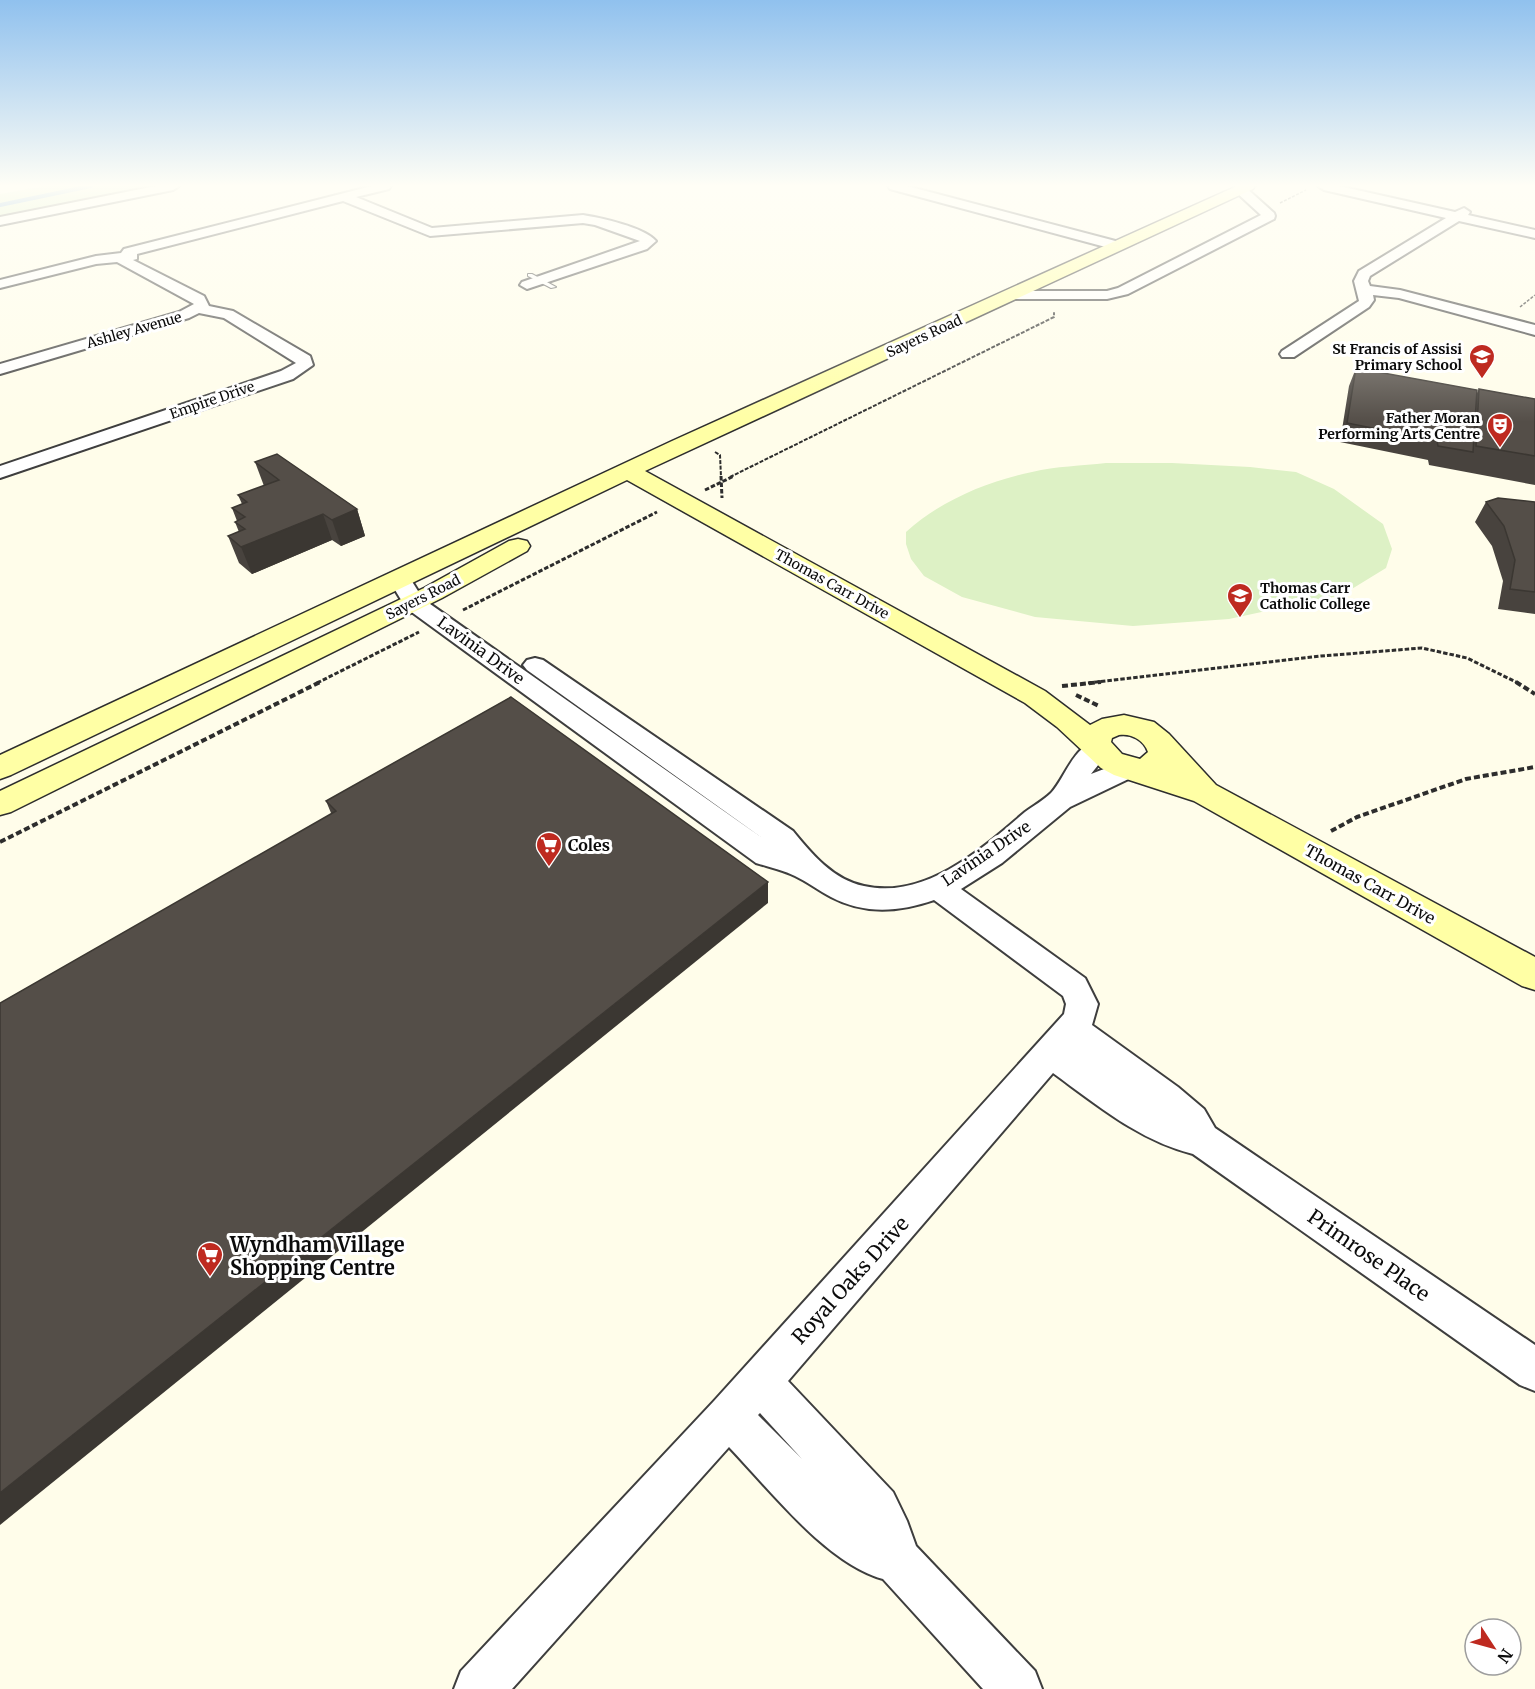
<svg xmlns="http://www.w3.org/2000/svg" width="1535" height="1689" viewBox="0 0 1535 1689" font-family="Merriweather,serif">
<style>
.green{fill:#caeab3}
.pitch{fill:#ddf1c5}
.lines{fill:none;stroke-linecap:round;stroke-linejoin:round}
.stream{stroke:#3280d1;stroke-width:4}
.lane-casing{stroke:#3e3e3e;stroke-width:2}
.street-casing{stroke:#3e3e3e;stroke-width:4}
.secondary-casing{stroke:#2d2d2d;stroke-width:3}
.path-far3{stroke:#2d2d2d;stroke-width:1.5;stroke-dasharray:3 1.5;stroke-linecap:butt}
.path-far2{stroke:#2d2d2d;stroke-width:2;stroke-dasharray:4 1.5;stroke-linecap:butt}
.path-far1{stroke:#2d2d2d;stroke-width:3;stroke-dasharray:4.5 2;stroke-linecap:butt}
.path{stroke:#2d2d2d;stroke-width:4;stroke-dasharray:6 3;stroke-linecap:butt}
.lane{fill:#fff;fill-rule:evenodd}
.street{fill:#fff;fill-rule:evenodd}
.secondary{fill:#ffffa5;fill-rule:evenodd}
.wall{fill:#48433e}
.shaded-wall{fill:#3b3732}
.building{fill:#544e48;stroke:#3b3732;stroke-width:1.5}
.labels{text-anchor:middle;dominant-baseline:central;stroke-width:6;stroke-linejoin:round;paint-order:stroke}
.far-street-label{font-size:14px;fill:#0b0b0b;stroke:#fff}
.far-poi-label{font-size:14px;font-weight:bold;fill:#0b0b0b;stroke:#fff;text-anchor:end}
.street-label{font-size:16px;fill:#0b0b0b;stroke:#fff}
.poi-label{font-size:16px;font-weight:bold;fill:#0b0b0b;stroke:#fff;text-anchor:start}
.near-poi-label{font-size:20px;font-weight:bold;fill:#0b0b0b;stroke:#fff;text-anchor:start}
.near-street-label{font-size:20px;fill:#0b0b0b;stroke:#fff}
</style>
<rect width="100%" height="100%" fill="#fffdea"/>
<polygon class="green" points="45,186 163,186 0,219 0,194"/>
<path class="pitch" d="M 1106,463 L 1172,463 L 1250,467 L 1296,472 L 1334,489 L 1383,524 L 1392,549 L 1386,568 L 1342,595 L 1229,619 L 1133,626 L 1035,617 L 962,597 L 924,576 L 911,559 L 906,544 L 906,532 C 940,501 987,481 1032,472 C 1056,466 1082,466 1106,463 Z"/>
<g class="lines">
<polyline class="stream" points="0,205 91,186"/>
<defs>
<polygon id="lane" points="528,274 532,274 556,287 551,288 528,276"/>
<g id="street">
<polygon points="156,186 179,186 173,190 0,225 0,217"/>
<path d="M 372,186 L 391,186 L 389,189 L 356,197 L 432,228 L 583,215 C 601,218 644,227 656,241 L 647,249 L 527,289 L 520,285 L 522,282 L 640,241 L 595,225 L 583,223 L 430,236 L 343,201 L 137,254 L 137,259 L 133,260 L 204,296 L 209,306 L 233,311 L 310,356 L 313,365 L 293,379 L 0,478 L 0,466 L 281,371 L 296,363 L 224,318 L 199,313 L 189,318 L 0,374 L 0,364 L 179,312 L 194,304 L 117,262 L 96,264 L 0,288 L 0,280 L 96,256 L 121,253 L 124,249 Z"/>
<polygon points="888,186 907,186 1123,243 1125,246 1118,250 1113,249 890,189"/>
<polygon points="1236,186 1244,186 1274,213 1275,216 1274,219 1128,294 1107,299 1011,299 1004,295 1011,291 1107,291 1118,288 1261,215 1236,192"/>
<polygon points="1318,186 1339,186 1455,212 1464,208 1470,212 1468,215 1535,230 1535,238 1459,221 1370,276 1368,281 1370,286 1400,290 1535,325 1535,335 1399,298 1373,295 1374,300 1369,307 1294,357 1282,357 1280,354 1282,351 1359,301 1354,281 1359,271 1446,218 1324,190"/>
<path d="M 400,573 L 408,575 L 423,599 L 768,842 L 527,670 L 523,665 L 527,660 L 535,658 L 543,660 L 793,831 C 811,853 833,880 864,886 C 925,900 982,849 1025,812 C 1033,806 1044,800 1051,793 C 1067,776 1077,734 1107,743 L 1111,749 L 1091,774 L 1130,759 L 1139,762 L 1143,768 L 1139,774 L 1070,807 L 1002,863 L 961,889 L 1085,978 L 1098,1004 L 1092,1025 L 1178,1087 L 1204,1109 L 1215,1128 L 1535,1345 L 1535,1391 L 1520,1385 L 1193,1154 C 1140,1141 1097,1105 1053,1073 L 788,1381 L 893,1492 L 907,1521 L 916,1546 L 1035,1671 L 1042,1689 L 983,1689 L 883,1579 C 827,1564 770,1490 729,1447 L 512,1689 L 454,1689 L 461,1671 L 714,1401 L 1064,1014 L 1066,1004 L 1063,996 L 934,900 C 899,912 865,915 831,897 C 819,891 808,882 795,876 C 783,870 769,867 756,863 L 406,608 L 389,580 L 392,575 ZM 760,1413 L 802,1459 L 758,1415 Z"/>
</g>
<g id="secondary">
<path d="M 1237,186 L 1255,186 L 1253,189 L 645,471 L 1045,691 L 1090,725 L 1102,719 L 1124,715 L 1154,722 L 1169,734 L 1216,785 L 1535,957 L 1535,990 L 1522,986 L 1194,801 L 1114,775 L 1101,768 L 1057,727 L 1025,703 L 627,480 L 11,775 L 0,779 L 0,755 L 672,441 ZM 1119,735 C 1131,733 1144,740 1148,752 L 1140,759 L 1122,754 L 1111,742 L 1112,738 Z"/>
<polygon points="518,539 527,541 530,546 527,551 442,598 11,812 0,815 0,791 424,588 509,541"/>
</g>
</defs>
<use href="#lane" class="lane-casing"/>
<use href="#street" class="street-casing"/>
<use href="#secondary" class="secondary-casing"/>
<g class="path-far3">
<polyline points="1280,203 1306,190"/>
<polyline points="1520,307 1535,295"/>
<polyline points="1054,312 1054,315"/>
</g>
<g class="path-far2">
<polyline points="715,452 720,455 721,477"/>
<polyline points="730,477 1054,317 1054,313"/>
</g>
<g class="path-far1">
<polyline points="721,476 722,498"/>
<polyline points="705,490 734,476"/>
<polyline points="463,610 657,512"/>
<polyline points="317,683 419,632"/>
<polyline points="1088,683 1321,656 1422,648 1467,658 1518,683"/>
</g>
<g class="path">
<polyline points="1516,682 1535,694"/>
<polyline points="1062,686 1101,682"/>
<polyline points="1076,695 1099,706"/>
<polyline points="1331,831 1357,817 1466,779 1535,767"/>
<polyline points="0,842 320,682"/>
</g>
<use href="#lane" class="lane"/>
<use href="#street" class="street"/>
<use href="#secondary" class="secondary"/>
</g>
<g class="wall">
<polygon points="1356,368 1477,393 1479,389 1535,399 1535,485 1429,465 1428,460 1340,442 1349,386"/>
<polygon points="255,462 357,509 365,536 341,546 332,540 252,574 239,563 228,536 239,532 235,522 237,521 232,508 242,504 238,495 264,486"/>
<polygon points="1486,502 1535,502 1535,614 1498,609 1503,581 1492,546 1475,522"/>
<polygon points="326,801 768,903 331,813"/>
</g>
<g class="shaded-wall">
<polygon points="357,509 365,536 341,546 332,520"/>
<polygon points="323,514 332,540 252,574 241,547"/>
<polygon points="768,882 768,903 0,1525 0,1493"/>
</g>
<g class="building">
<polygon points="1356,368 1477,390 1473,452 1438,446 1437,441 1347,423"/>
<polygon points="1479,389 1535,399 1535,456 1476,446"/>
<polygon points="277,454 357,509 332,520 323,514 241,547 228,536 245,529 235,522 245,517 232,508 247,502 238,495 279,480 255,462"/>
<polygon points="1498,498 1535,502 1535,592 1510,589 1515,560 1504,526 1486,502"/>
<polygon points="511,697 768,882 0,1493 0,1003 336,811 326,801"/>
</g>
<linearGradient id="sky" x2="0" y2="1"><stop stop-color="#90c1ee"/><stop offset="0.44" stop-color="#fffef6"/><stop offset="1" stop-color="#fffef6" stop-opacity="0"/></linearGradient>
<rect width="1535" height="422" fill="url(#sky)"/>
<defs>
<symbol id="school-pin" viewBox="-11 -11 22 30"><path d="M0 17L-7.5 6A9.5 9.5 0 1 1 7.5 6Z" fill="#be2a20" stroke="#fff"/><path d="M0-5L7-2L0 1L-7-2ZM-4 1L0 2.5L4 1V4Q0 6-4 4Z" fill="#fff"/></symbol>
<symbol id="theatre-pin" viewBox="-11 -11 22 30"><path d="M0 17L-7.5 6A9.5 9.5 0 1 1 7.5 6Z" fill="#be2a20" stroke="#fff"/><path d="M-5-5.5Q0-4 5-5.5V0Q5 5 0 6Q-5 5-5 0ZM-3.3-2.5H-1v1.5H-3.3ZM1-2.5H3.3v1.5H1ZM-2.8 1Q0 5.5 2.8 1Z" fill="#fff"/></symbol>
<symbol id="supermarket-pin" viewBox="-11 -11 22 30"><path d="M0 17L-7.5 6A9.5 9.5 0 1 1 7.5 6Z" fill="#be2a20" stroke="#fff"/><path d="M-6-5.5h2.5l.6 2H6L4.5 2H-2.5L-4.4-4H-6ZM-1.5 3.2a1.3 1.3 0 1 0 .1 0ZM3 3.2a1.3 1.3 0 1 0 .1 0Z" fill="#fff"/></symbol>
</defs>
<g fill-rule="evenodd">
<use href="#school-pin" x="1467" y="342" width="30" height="40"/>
<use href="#theatre-pin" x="1485" y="411" width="30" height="40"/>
<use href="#school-pin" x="1225" y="581" width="30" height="40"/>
<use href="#supermarket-pin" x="534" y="830" width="30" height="40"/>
<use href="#supermarket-pin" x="195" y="1240" width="30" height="40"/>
</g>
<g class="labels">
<g class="far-street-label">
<text transform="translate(134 330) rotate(-16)">Ashley Avenue</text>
<text transform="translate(924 336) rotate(-25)">Sayers Road</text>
<text transform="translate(212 400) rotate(-19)">Empire Drive</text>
<text transform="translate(832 584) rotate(29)">Thomas Carr Drive</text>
<text transform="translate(423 597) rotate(-27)">Sayers Road</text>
</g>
<g class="far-poi-label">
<text x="1462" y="349">St Francis of Assisi<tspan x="1462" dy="16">Primary School</tspan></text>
<text x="1480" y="418">Father Moran<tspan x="1480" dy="16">Performing Arts Centre</tspan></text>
<text x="1260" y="588" text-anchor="start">Thomas Carr<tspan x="1260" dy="16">Catholic College</tspan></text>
</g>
<g class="street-label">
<text transform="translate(481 650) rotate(36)">Lavinia Drive</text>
<text transform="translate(986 853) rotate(-34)">Lavinia Drive</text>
<text transform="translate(1370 884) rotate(29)">Thomas Carr Drive</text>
</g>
<g class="poi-label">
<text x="568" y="845">Coles</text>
</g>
<g class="near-poi-label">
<text x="230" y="1244">Wyndham Village<tspan x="230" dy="23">Shopping Centre</tspan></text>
</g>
<g class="near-street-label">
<text transform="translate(1369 1255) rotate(35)">Primrose Place</text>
<text transform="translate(850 1280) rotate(-48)">Royal Oaks Drive</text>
</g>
</g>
<g transform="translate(1493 1647) rotate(126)"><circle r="28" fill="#ffffff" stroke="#9d9d9d" stroke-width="1.5"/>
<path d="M0-4.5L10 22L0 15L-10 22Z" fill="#be2a20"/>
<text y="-9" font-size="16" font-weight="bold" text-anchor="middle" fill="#0b0b0b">N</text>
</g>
</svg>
